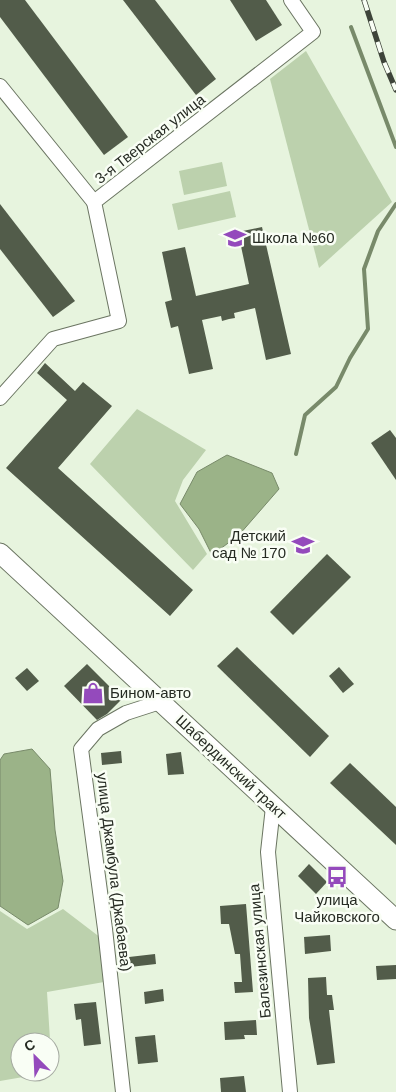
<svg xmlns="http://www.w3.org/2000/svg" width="396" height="1092" font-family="Arial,sans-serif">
<rect width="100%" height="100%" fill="#e7f4de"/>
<g fill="#bcd1ad" fill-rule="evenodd">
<polygon points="306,51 392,202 319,268 270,79"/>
<polygon points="222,162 227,186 184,195 179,171"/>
<polygon points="230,191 236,217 178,230 172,204"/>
<polygon points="137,409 206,450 183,480 175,501 207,554 193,570 90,464"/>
<path d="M63,909L101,938L104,982L47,992L52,1072L0,1081V911L27,929ZM20,1042H50V1072H20Z"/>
</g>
<g fill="#9bb388" stroke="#788a6a">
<polygon points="227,455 272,473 279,489 239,535 212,555 199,529 180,504 197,472"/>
<polygon points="32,749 50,769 55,830 63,881 58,908 28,925 0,906 0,760 4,754"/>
</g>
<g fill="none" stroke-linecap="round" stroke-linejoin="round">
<g stroke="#788a6a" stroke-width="4">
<polyline points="351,27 396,147"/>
<polyline points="296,454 305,415 336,387 350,358 368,329 364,269 378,231 396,204"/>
</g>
</g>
<g fill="#525c4a">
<polygon points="0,0 25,0 128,137 104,155 0,17"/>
<polygon points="123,0 155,0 216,79 196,95"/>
<polygon points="230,0 266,0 282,25 256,41"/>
<polygon points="0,204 75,301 53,317 0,249"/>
<polygon points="262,227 291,354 266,360 255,308 234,313 235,318 229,319 222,321 221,316 202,320 213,369 189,374 178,326 171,328 165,302 172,300 162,252 185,247 196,296 249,284 238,232"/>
<polygon points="45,363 75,391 83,382 112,406 58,468 193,590 170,616 6,468 67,400 37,373"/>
<polygon points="390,430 396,438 396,480 371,443"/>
<polygon points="327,554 351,577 293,635 270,612"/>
<polygon points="237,647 329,736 310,757 217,666"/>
<polygon points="87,664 122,699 107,714 97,720 64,686"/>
<polygon points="339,667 354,684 343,693 329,676"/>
<polygon points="27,668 39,681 27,691 15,678"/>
<polygon points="121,751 122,763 102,765 101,753"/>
<polygon points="181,752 184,774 168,775 166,754"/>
<polygon points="350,763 396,807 396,845 330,783"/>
<polygon points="309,864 327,882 316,894 298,876"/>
<polygon points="246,904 253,992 235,993 234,982 242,982 240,954 235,954 229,924 221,924 220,906"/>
<polygon points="330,935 331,951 305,954 304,937"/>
<polygon points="155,954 156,964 130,967 129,957"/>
<polygon points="396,965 396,979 377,980 376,966"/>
<polygon points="326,977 327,995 332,995 334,1010 329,1010 335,1063 317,1065 309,1018 308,978"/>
<polygon points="163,989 164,1001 145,1004 144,992"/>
<polygon points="96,1002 101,1044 84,1046 81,1019 76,1020 74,1004"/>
<polygon points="256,1020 257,1035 244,1035 245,1039 225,1040 224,1022"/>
<polygon points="155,1035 158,1062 138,1064 135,1037"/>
<polygon points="244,1076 246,1092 221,1092 220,1078"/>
</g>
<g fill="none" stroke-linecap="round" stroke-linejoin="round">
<g stroke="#6b7562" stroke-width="16">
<g id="minor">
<polyline points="0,86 94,202"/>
<polyline points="0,398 53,339 119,321 94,202 313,32 291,0"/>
<polyline points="273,807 268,852 290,1092"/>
<polyline points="123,1092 105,929 81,749 98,729 126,713 160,702"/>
</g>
</g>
<g stroke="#6b7562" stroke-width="21">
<polyline id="secondary" points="0,553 396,920"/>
</g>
<use href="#minor" stroke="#fff" stroke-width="14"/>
<use href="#secondary" stroke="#fff" stroke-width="19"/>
<g stroke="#3e443a" stroke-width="5.5">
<polyline id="rail" points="364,0 384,62 396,90"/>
</g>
<use href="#rail" stroke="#f9fef5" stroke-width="4" stroke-dasharray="11" stroke-linecap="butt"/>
</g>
<defs>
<g id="school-bare" transform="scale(1.725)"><path d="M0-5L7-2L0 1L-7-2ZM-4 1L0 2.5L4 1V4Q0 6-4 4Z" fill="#944abc" stroke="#f9fef5" stroke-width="2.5" paint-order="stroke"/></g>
<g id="shop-bare" transform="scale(1.725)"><path d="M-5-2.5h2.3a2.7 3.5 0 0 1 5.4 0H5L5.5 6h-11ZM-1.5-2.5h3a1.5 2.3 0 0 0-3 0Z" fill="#944abc" stroke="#f9fef5" stroke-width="2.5" paint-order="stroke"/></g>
<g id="bus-bare" transform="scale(1.725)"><path d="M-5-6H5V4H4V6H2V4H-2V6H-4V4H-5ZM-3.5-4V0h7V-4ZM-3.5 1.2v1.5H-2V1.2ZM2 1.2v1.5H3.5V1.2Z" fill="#944abc" stroke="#f9fef5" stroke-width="2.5" paint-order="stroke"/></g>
</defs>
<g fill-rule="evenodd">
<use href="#school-bare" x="235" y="238"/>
<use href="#school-bare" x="303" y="545"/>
<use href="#shop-bare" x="93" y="693"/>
<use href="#bus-bare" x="337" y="877"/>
</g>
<g text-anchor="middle" stroke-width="5" stroke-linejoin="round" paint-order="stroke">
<g font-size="15" fill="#262b23" stroke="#f9fef5">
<text transform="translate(150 139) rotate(-38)" y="5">3-я Тверская улица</text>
<text transform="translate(231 767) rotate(43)" y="5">Шабердинский тракт</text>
<text transform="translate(114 872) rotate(83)" y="5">улица Джамбула (Джабаева)</text>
<text transform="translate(260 951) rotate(-95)" y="5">Балезинская улица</text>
</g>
<g font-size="15" fill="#262b23" stroke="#f9fef5" text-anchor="start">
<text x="252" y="243">Школа №60</text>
<text x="286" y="541" text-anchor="end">Детский<tspan x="286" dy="17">сад № 170</tspan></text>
<text x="110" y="698">Бином-авто</text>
<text x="337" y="905" text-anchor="middle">улица<tspan x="337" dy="17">Чайковского</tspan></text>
</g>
</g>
<g transform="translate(35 1057) rotate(336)"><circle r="24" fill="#f9fef5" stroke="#a5aaa1"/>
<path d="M0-4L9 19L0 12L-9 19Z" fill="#944abc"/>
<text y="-8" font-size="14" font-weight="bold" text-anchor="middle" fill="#262b23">С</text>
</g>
</svg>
